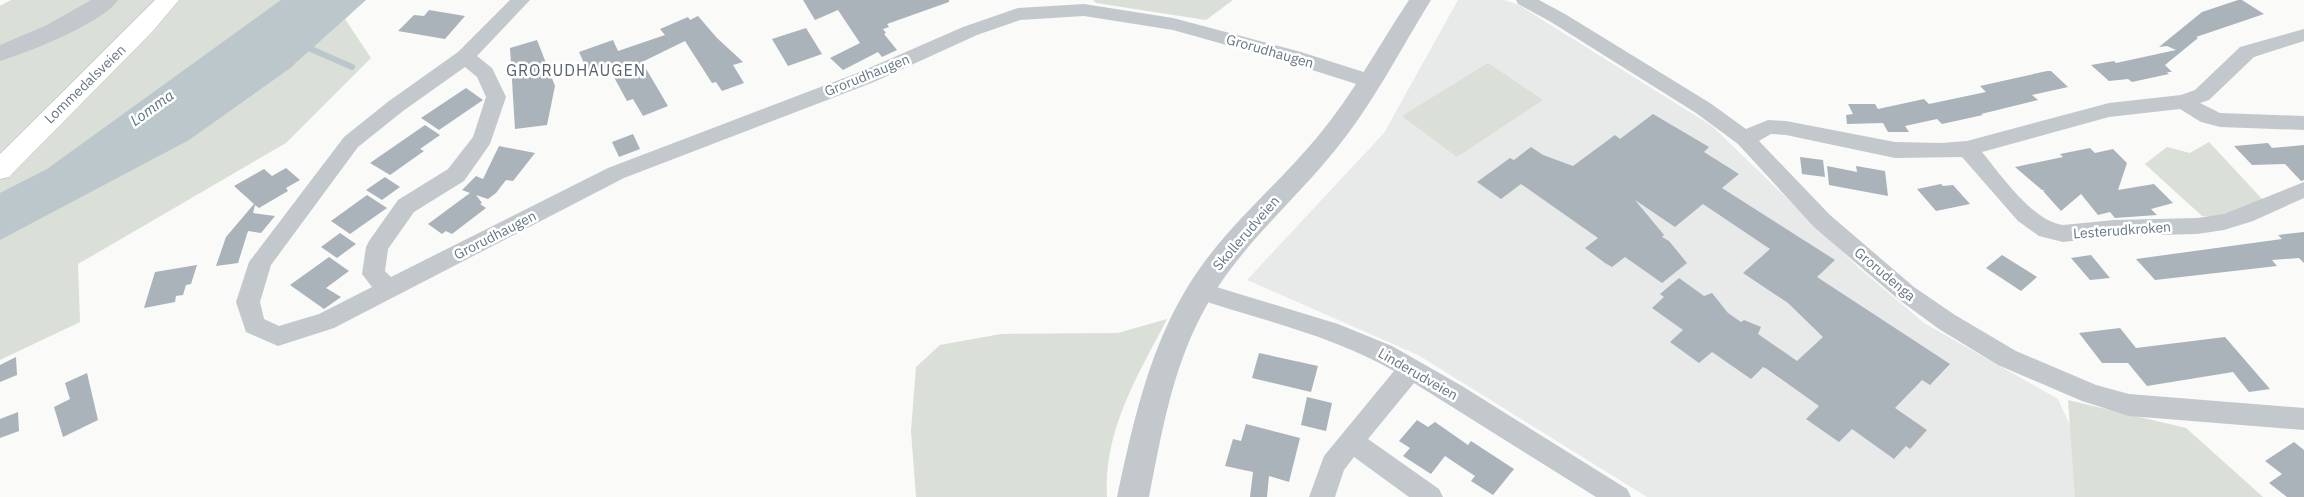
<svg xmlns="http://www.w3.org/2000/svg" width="2304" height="497" font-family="'IBM Plex Sans',sans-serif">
<rect width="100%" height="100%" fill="#fafaf8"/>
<polygon fill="#e8e9e9" points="1458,0 1504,0 1519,5 1712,126 1858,267 1924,323 2058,399 2101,494 2100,497 1647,497 1418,355 1247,280 1384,133"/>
<g fill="#dadfd7">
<polygon points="11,0 365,0 345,19 371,58 286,143 78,264 80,322 0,360 0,6"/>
<polygon points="1093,0 1233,0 1206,20 1096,3"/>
<polygon points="1488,63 1543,100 1457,157 1402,116"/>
<path d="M2209,142L2263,200C2243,210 2225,218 2202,216L2145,164L2167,147L2190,153Z"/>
<path d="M1167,319C1138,375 1103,431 1107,497H916L911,431L916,367L940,345L1001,334L1118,333Z"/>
<polygon points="2068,400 2186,428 2263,497 2075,497"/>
</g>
<polygon fill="#bbc7cb" points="281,0 366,0 289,69 189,140 0,240 0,193 47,169"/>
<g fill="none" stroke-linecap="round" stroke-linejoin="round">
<polyline stroke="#bbc7cb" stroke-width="6" points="311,49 352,67"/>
</g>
<g fill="#aab3b9">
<polygon points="803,0 949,0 949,2 887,24 889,27 883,29 886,33 884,34 897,50 882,57 878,52 843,70 830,58 860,43 838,10 815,20"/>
<polygon points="2238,0 2242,0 2264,14 2196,37 2198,38 2165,65 2172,72 2167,72 2169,74 2132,82 2128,79 2109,81 2091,65 2114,61 2116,63 2176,50 2167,46 2159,47 2202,12"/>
<polygon points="429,10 465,16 445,39 398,31 414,15 424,16"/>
<polygon points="698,16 717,38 743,62 733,65 744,83 722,91 716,82 712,83 685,41 642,62 668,106 643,116 633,99 627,101 610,70 606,71 604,69 589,74 579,52 613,40 618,51 665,35 660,29 688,17 690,20"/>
<polygon points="806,28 822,54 788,66 772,39"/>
<polygon points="537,40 555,86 547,125 515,129 510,48"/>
<polygon points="2047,71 2051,71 2068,87 2032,95 2038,100 1981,114 1983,115 1942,124 1937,119 1905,126 1909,132 1888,132 1883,123 1847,124 1846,115 1853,114 1848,104 1875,104 1878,109 1924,99 1929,104 1986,92 1980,86"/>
<polygon points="466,88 483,100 439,130 421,118"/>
<polygon points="1653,114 1709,147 1704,152 1739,174 1722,188 1835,260 1817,277 1950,364 1930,385 1922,380 1895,408 1927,430 1910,449 1906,446 1894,459 1852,429 1839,442 1806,419 1819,406 1767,369 1763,367 1751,379 1712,352 1699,363 1670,342 1683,330 1652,308 1664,297 1660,294 1679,278 1704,296 1712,293 1728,313 1741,322 1744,320 1761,327 1758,334 1797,361 1823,337 1788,303 1743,273 1770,249 1703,204 1675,227 1635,200 1664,235 1662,237 1669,241 1687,263 1662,283 1625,257 1612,267 1605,263 1585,248 1598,238 1521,184 1501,199 1477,182 1510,158 1514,160 1531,147 1543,155 1573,166 1615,135 1620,139"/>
<polygon points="425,125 440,135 420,149 424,151 390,175 370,163"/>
<polygon points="633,134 640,149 619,157 612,142"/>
<polygon points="2268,143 2272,148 2304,145 2304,180 2301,181 2285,164 2252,165 2234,146"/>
<polygon points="499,146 535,153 513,181 506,180 496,193 488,199 476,195 482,203 480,204 486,208 452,234 446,231 442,234 428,224 470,193 462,190 476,176 483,179"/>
<polygon points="2090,148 2095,153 2113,149 2127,163 2118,190 2154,184 2173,203 2151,209 2157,215 2115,218 2110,212 2098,215 2081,194 2061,211 2043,191 2045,190 2042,190 2015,167 2063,157 2060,154"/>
<polygon points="1800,157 1823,160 1825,177 1802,174"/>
<polygon points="1827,166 1857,172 1856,166 1885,171 1888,196 1829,185"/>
<polygon points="286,168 300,180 286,188 288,191 259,208 255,205 253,213 275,216 261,233 248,231 238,263 216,266 226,237 254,204 234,186 264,169 272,176"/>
<polygon points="385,177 400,187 382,200 366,190"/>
<polygon points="1941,184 1943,186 1953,185 1970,204 1936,211 1917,189"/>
<polygon points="367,195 387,208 350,234 331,221"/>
<polygon points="2304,232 2304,263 2299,258 2272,260 2277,266 2155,280 2136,259 2282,239 2278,235"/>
<polygon points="340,233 356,244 337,258 321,247"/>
<polygon points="2002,255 2037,277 2021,291 1986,268"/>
<polygon points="2091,255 2110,278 2090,280 2071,258"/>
<polygon points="329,257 349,271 326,288 341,297 324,309 290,285"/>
<polygon points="197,265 191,284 186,285 183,295 176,296 175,302 144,308 155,272"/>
<polygon points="2120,328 2136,348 2225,337 2270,389 2249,392 2233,372 2147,386 2128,363 2102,363 2079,333"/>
<polygon points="1259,353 1318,366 1311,392 1252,378"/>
<polygon points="16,357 17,375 0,382 0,365"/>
<polygon points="87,373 98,420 63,437 54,407 70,399 65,383"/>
<polygon points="1307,397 1332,403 1326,431 1301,425"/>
<polygon points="18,412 19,431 0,438 0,419"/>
<polygon points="1417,420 1428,427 1435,422 1468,445 1471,441 1514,469 1493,495 1471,481 1475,476 1445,456 1431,474 1403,456 1410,448 1399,441"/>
<polygon points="1246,424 1300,438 1289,482 1269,476 1267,497 1250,497 1253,472 1225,466 1233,439 1241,441"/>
<polygon points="2294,442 2304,450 2304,497 2287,497 2269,483 2282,474 2265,461"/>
</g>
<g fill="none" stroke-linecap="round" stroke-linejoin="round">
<g stroke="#b3babf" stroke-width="1">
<polygon id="secondary" points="155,0 179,0 153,31 9,177 0,179 0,154"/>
</g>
<g fill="#c3c8cc" fill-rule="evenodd">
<path d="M510,0H530L477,56L492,68L506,97L490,144L464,181L414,212L388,249L385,271L391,277L608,168L860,72L963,27L1018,8L1084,4L1173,18L1301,52L1376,76L1379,81L1376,86L1369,88L1287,62L1173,30L1084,16L1020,20L977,35L874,82L624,178L334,328L278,346L246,332L236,302L249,262L344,137L389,101L458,52ZM465,67L477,77L486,97L473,137L448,169L398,200L369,241L366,247L362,274L372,287L319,314L279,326L264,319L260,302L271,265L358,147L403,111Z"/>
<path d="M1516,0H1539L1565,14L1710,103L1746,129L1768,120L1786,121L1895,142L1941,143L1967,141L2109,103L2181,95L2195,90L2240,47L2304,29V41L2254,57L2209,100L2200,103L2220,113L2304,116V130L2220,127L2201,122L2180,109L2109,117L1982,152C2001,175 2032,221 2063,225L2114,220L2197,218L2224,214L2304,182V198L2253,221L2224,230L2197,234L2114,236L2063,242L2039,236L2018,221L1962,157L1895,158L1786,135L1771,134L1759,141L1830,215L1914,287L1955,315L2016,351L2096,385L2129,394L2304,408V430L2129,416L2082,401L1998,365L1939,329L1898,299L1814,227L1738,144L1696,113L1551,22L1518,4Z"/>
<path d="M1200,282L1338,324L1392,346L1462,386L1627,489L1631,497H1596L1414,383L1368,439L1439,489L1443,497H1409L1354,457L1344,470L1335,497H1309L1324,456L1394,371C1332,335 1260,320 1192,297L1188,291L1192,285Z"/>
</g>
<g fill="#c3c8cc" fill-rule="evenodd">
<path d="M91,0H118C103,23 27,53 0,61V45L47,25Z"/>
<path d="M1409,0H1431C1400,50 1373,104 1336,149C1291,205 1234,251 1201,316C1172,371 1161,436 1149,497H1117C1133,423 1149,348 1190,283C1225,227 1277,186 1319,135C1353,94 1379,45 1409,0Z"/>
</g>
<use href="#secondary" fill="#fff" fill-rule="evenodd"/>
</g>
<g text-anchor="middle" stroke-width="5" stroke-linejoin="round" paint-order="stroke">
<g font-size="14" fill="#657683" stroke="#fff">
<text transform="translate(1270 51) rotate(16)" y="5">Grorudhaugen</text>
<text transform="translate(867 75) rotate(-22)" y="5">Grorudhaugen</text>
<text transform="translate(85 84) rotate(-44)" y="5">Lommedalsveien</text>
<text transform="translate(2122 230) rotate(-4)" y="5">Lesterudkroken</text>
<text transform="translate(1246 233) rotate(-49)" y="5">Skollerudveien</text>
<text transform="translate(495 235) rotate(-27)" y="5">Grorudhaugen</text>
<text transform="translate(1885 274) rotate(40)" y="5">Grorudenga</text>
<text transform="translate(1418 374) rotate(30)" y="5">Linderudveien</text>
</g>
<g font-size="15" font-style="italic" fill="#60757c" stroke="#fff">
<text transform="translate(152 108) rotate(-36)" y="5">Lomma</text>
</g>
<g font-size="16" letter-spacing="1" fill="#57646e" stroke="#fff">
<text x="576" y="76">GRORUDHAUGEN</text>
</g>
</g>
</svg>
